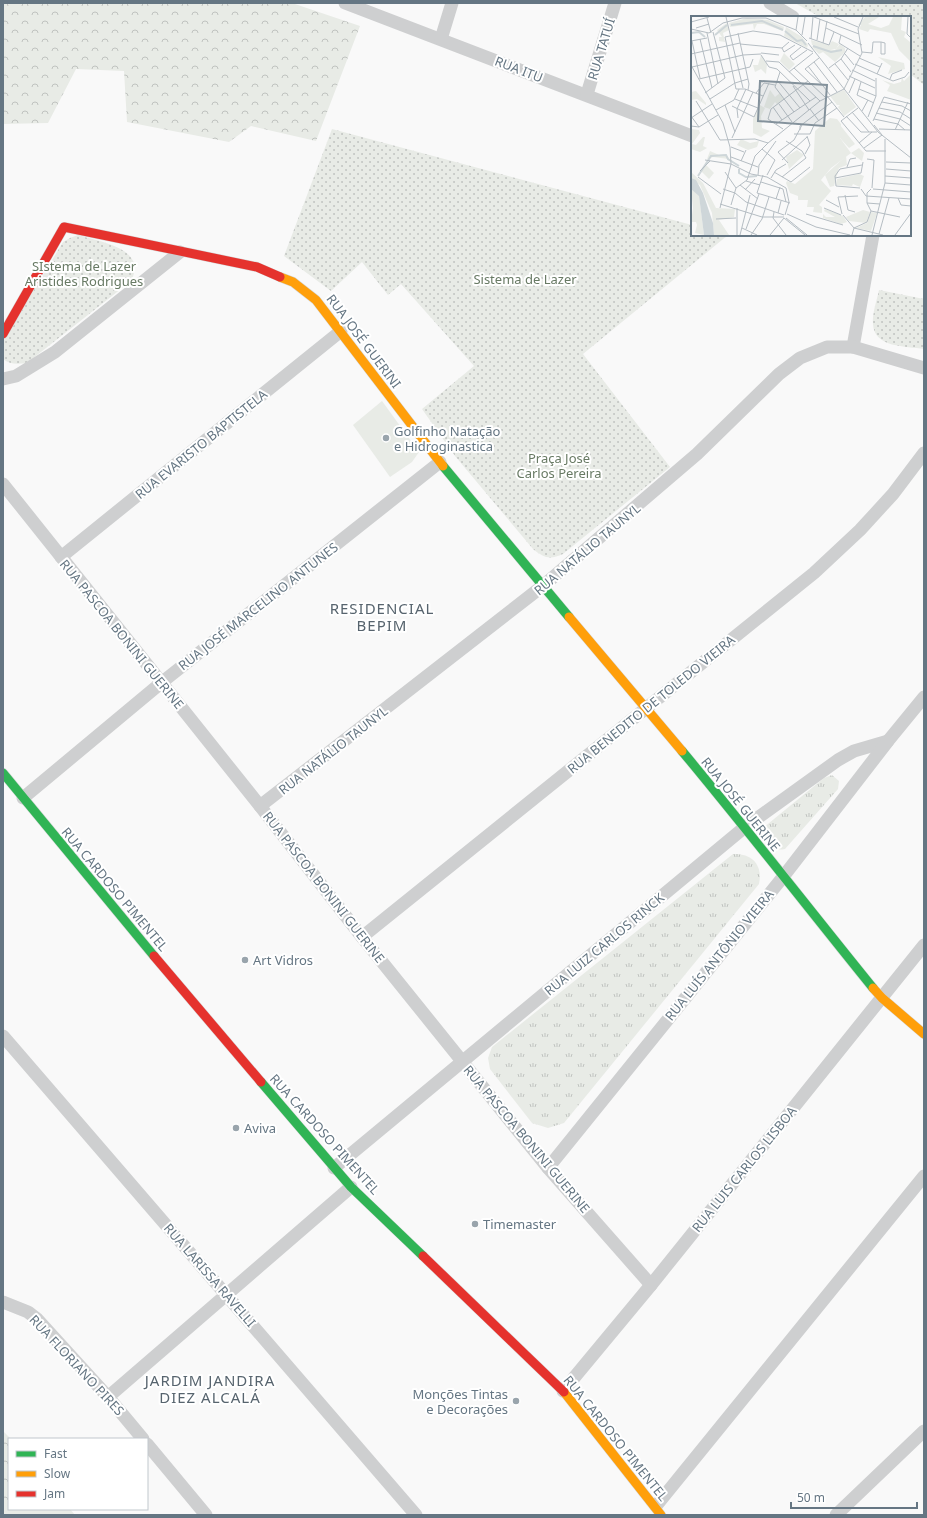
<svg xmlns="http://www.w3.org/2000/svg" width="927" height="1518" font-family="'Noto Sans',sans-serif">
<defs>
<pattern id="grass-tufts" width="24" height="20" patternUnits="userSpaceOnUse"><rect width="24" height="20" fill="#e8ebe6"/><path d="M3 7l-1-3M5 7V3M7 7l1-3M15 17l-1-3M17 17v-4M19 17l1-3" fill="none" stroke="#c0c3c0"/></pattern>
<pattern id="forest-crowns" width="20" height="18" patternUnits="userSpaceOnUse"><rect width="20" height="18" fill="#e8ebe6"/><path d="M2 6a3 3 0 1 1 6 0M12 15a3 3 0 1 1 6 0" fill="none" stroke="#c0c3c0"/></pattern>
<pattern id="park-dots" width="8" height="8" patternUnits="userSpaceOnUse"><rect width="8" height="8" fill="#e8ebe6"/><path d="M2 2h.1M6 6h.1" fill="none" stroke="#c0c3c0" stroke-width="1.8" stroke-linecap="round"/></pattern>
</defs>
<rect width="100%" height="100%" fill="#f9f9f9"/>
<g fill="url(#grass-tufts)">
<path d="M832,775L839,781L838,789L785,849C771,852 761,842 763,828L824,778Z"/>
<path d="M733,854C752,853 763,865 759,884L564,1123L548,1128L532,1123L490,1069L488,1058L492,1047Z"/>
</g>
<g fill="url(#forest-crowns)">
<polygon points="3,3 292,3 360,26 316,141 251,126 229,142 127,122 124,71 76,69 48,123 3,124"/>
<polygon points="3,1431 11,1439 9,1439 9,1509 70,1509 75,1515 3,1515"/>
</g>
<g fill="url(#park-dots)">
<polygon points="795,3 924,3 924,85 910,74 910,17 820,17"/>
<path d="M332,129L692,225V235H728L583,354L670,467L563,554C550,560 544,558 533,549L455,456L422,409L474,366L401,284L388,295L362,262L331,291L284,256Z"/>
<path d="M78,235C100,242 148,248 131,281L27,363C18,364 10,365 3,359V341L63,242L70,238Z"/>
<path d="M879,290L924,299V349C906,346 874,348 873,324C872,313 877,300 879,290Z"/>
</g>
<polygon fill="#e8ebe6" points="382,401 419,452 412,462 390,477 353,425"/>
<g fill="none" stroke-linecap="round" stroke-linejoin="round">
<g stroke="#d5d6d7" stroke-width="10">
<g id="fast">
<polyline points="443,466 569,617"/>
<path d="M682,751C747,829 809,909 873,988"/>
<polyline points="3,773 154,956"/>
<polyline points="261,1082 351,1187 423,1256"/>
</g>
</g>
<g stroke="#d5d6d7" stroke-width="10">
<g id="slow">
<polyline points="280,277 293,282 316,300 443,466"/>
<polyline points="569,617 682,751"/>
<polyline points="873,988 882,998 924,1034"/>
<polyline points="564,1392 661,1515"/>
</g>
</g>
<g stroke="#d5d6d7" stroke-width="10">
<g id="jam">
<polyline points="3,334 64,227 257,267 280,277"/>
<polyline points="154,956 261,1082"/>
<polyline points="423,1256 564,1392"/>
</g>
</g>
<g stroke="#cecfd0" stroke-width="13">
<polyline points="345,3 692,136"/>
<polyline points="770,3 793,17"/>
<polyline points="441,39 452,3"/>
<polyline points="587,94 615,3"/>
<polyline points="853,347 873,235"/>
<polyline points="3,379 16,376 55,352 180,252"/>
<polyline points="3,484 260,806 362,937 548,1168 651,1285"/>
<polyline points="61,557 341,331"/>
<polyline points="23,798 161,683 440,462"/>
<polyline points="260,806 544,585 697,454 779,374 800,358 827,347 853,347 924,368"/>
<polyline points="362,937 814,573 860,530 893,494 924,453"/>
<polyline points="3,1036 416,1515"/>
<polyline points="334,1168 745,827 838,760 854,751 888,741"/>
<polyline points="548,1168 783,877 888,741 924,697"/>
<polyline points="3,1302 28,1312 37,1319 108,1397 143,1439"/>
<polyline points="563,1391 651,1285 924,945"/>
<polyline points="108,1397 351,1187"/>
<polyline points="147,1444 206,1515"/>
<polyline points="656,1506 924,1176"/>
<polyline points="836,1515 924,1431"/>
</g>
<use href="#fast" stroke="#30b455" stroke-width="9"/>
<use href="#slow" stroke="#ff9f0a" stroke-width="9"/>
<use href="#jam" stroke="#e5322d" stroke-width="9"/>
</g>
<g fill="#99a4ac" stroke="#fff" stroke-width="1.5">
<circle cx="386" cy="438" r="4"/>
<circle cx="245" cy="960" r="4"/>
<circle cx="236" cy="1128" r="4"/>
<circle cx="475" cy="1224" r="4"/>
<circle cx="516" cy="1401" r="4"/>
</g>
<g text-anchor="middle" stroke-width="4" stroke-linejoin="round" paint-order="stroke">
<g font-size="13" fill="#657683" stroke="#fff">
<text transform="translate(601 49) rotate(-73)" y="5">RUA TATUÍ</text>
<text transform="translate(519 69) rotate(21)" y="5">RUA ITU</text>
<text transform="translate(364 341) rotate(53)" y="5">RUA JOSÉ GUERINI</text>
<text transform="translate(201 444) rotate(-39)" y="5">RUA EVARISTO BAPTISTELA</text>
<text transform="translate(587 549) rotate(-40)" y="5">RUA NATÁLIO TAUNYL</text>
<text transform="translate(258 606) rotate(-38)" y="5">RUA JOSÉ MARCELINO ANTUNES</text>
<text transform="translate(122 634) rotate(51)" y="5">RUA PASCOA BONINI GUERINE</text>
<text transform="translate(651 704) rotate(-39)" y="5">RUA BENEDITO DE TOLEDO VIEIRA</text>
<text transform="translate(333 750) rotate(-38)" y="5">RUA NATÁLIO TAUNYL</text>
<text transform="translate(741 804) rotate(51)" y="5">RUA JOSÉ GUERINE</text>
<text transform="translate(324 887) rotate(52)" y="5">RUA PASCOA BONINI GUERINE</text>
<text transform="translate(115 889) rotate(50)" y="5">RUA CARDOSO PIMENTEL</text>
<text transform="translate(604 944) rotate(-40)" y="5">RUA LUIZ CARLOS RINCK</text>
<text transform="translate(719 955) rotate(-51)" y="5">RUA LUÍS ANTÔNIO VIEIRA</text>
<text transform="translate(325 1134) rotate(48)" y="5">RUA CARDOSO PIMENTEL</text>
<text transform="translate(527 1139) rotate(50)" y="5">RUA PASCOA BONINI GUERINE</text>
<text transform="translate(744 1169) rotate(-51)" y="5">RUA LUIS CARLOS LISBOA</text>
<text transform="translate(210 1275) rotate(49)" y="5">RUA LARISSA RAVELLI</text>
<text transform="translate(77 1365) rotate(47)" y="5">RUA FLORIANO PIRES</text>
<text transform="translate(616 1438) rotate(51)" y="5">RUA CARDOSO PIMENTEL</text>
</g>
<g font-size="13" fill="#687a64" stroke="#fff">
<text x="84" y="271">SIstema de Lazer<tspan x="84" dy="15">Aristides Rodrigues</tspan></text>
<text x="525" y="284">Sistema de Lazer</text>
<text x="559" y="463">Praça José<tspan x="559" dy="15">Carlos Pereira</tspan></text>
</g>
<g font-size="13" fill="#657683" stroke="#fff" text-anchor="start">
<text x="394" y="436">Golfinho Natação<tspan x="394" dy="15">e Hidroginastica</tspan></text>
<text x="253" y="965">Art Vidros</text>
<text x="244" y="1133">Aviva</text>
<text x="483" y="1229">Timemaster</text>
<text x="508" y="1399" text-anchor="end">Monções Tintas<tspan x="508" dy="15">e Decorações</tspan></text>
</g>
<g font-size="15" letter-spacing="1" fill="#57646e" stroke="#fff">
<text x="382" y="614">RESIDENCIAL<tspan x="382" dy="17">BEPIM</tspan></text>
<text x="210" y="1386">JARDIM JANDIRA<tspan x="210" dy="17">DIEZ ALCALÁ</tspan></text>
</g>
</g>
<g transform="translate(691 16)">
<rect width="220" height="220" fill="#f9f9f9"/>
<path d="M174,1H188L177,8L190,12L198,9L202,1H211L210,14L215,16L213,21L219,26L220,46L208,34L200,17L179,13L177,16L168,13L170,9H167ZM56,2L77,4L93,11L92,15L73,8H66L63,14L62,8L39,11L38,7ZM36,7L38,14L32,17L34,26L28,25V21H31L26,14ZM95,11L111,21L117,29L116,32L93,20ZM149,28L154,32V36L144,46L132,36L128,38L121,31L124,29L144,34ZM93,37L104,48L98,54L89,45ZM70,39L76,48L75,58L70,53L64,56L62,49H67ZM187,41L213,47L214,53L197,58L200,50ZM220,58V84L196,75L199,69L191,64L203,68L210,66L211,62L213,65ZM5,75L15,87V89L6,83L0,84V76ZM69,89L74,92L70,100L71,112L79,115L70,121L62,117V103ZM139,102L146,103L150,108L149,122L160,137L140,152L130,164L140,175L128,189L131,191V197L122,196L123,191H116L117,184H107V180L99,177L95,167L96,165L104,168L122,153L124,115ZM0,113L8,114L9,117L1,128L5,129L12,121H14L12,130L16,132L9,136L0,133ZM50,123L59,127L68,125L66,131L57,134L46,129ZM19,135L28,139L35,138L38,143L22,141L16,143ZM0,156L12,167L25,192L44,193L43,201L28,204L38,219H23L21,197L9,169L0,163ZM168,158L173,160L169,171L162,168L161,170L145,169L146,163ZM0,173L8,179L13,219L4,217L6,209L5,206H0L2,192ZM134,193L152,200L156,206L150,208L132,202V198L135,201H144L133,195ZM172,194L179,196L175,207L158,205L155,201Z" fill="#e8ebe6"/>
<path d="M153,74L165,91L153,100L147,91L149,89H146L139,80Z" fill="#e8ebe6"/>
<path d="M120,24L138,29L141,25L148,28L145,33H135L121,29ZM79,74L84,81L89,77L93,83L86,88L84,86L79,93L73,91ZM149,109L164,128L158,132L149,122ZM168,132L173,137L171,145L160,137ZM106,134L113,139L98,153L95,141ZM155,140L156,149L148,152L143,170L139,171L134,159ZM180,196L186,197L180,215L165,212L176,207Z" fill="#e8ebe6"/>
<path d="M15,149L23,157L18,163L10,155Z" fill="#e8ebe6"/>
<path d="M0,162L5,164L12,177L22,207L23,219H13L8,180L0,173Z" fill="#ced6d9"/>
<path fill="none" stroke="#ced6d9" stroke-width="2" d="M40,9L71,5L92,14M94,15L106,25L111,24L115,29M0,17L8,16L14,21M24,19L36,9M122,30L140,36L151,34M48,153V157L55,161L66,160M7,160L20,140L35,139L37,143L48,150"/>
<path fill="none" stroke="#b5bdc3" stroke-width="1" d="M35,1L52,72M123,1L168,18M143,1L167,11M217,1L216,18L220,22M16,2L20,17M0,6L18,1M5,12L18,8M135,12L171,29M0,13L18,17L32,7L51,2H75L105,14L116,25M105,14L107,1M16,17L27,68M47,17L58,68L57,74M111,19L114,1M150,19L148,27L169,40M118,22L138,29L143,16M9,23L21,72M120,23L122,1M126,24L129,3M0,25L16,22M1,25L9,62M98,26L91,32L93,36L104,29M117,27L187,116L220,142M132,27L136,5M49,28L91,32M110,31L99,40L102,44L116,34M171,36L181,37L182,26H190L194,27V38H190V26M70,37L88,39M0,38L49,27M154,38L163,49M70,39L78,51L86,53L119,85M128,42L114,53L131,69M168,42L189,51M150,43L160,56M75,45L88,46L129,85M123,46L146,76M144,48L157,64M164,48L202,65L214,61L218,56M0,49L32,107L39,131L40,148L60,158L76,161L95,172L98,186L94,199M117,50L139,79M1,51L52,39L70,38M103,52L134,81M138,52L150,43L157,32M161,54L184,65M89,56L84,71L103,96M98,56L122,37M186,58L191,47M158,60L184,72M8,63L59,51L62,43M199,63L201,58L211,54M86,64L109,92M170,66L166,79L183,87M102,70L118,94M168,73L185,80M14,77L34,62L22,16M65,77L73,67L84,69M158,77L164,63M72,80L54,73H45L34,21L62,15L89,19L122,36M136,80L153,101M19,83L44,67L57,63M44,83L67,92M5,85L29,124L64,123L77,127M191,86L211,90L220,95M88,88L101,106M34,89L44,116M41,90L63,101L78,67M82,91L91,104M167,92L150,105L175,135M188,92L209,96L220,103M119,93L128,105M25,94L43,84L48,73M171,95L177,84M161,96L178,116M185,97L209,103L220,110M0,100L8,111M155,100L170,116M177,101L185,80V62M0,102L21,88M47,102L46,93L55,73M183,103L207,108L214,114M182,105L193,81L220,88M85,108L125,81M183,109L191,119M0,110L8,111L27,99M92,113L77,103L80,93L117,65M188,113L220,114M109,114V110L141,86M204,114L217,86M170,116H186M103,118H119L124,107L146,92M41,122L62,76M168,127L181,116M40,131L53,136M173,132L191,119M71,133L84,144L76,159M175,135H195M114,138L119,129L116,120M40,141L67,151M176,143L183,144L181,172M14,144L40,148L29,192M91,144L116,121M50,145L55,134M195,146L220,147M97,147L87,136L103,124L111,109M156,151L159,143L165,142M195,153L220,155M9,155L19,145M34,156L45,172M83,156L100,166L119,151M67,159L68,149L85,125M72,159L66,177L99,187M194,160L220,162M7,161L30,178M91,161L115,142L111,135L95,125M80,162L85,154L95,148M144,162L170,157L172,146M55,165L69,169M70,166L92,173L95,186M194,167L220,169M49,169L67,183M169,172L145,170L144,160L149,153L171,149M32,173L44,177L55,186L93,199M170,173L175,180L220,183M182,173L220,176M54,174L64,163M154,179L157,194L164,196M207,182L210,189L220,190M85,183L89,171M135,184L148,191M176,187L189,188M29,188L71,201H93M40,189L45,172L56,164L64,140L77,127L129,85L153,73L171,37L167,13L172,1M46,192V219M133,192L150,199M180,195L209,201M83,196L82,202L95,219M87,197L90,185M96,198L125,211L159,219M115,198L152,209M151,198L147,181L167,180M152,199L163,212M93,202L114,219M95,202L116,219M25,203L45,202M51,212L66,219M163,212L192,219M55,213L68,178M188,218L198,182M49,219L59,179M60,219L71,203L78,181M79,219L93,202M161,219L163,212L176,206L180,195L176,187V177L180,173M181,219L194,167V123M204,219L220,197"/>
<path fill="#84929c" fill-opacity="0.15" stroke="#84929c" stroke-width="2" d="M69,65L136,69L133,110L67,105Z"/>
<rect width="220" height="220" fill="none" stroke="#657683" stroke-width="2"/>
</g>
<rect width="927" height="1518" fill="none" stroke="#657683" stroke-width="8"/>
<rect x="8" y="1438" width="140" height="72" fill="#ffffff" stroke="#c1c8cd"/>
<rect x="16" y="1451" width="20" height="6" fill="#30b455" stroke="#c1c8cd"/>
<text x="44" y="1458" font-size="12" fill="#657683">Fast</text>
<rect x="16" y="1471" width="20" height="6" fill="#ff9f0a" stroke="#c1c8cd"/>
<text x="44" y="1478" font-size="12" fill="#657683">Slow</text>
<rect x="16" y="1491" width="20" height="6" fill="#e5322d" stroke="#c1c8cd"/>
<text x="44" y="1498" font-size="12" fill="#657683">Jam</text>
<path d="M791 1502v6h126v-6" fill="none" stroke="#657683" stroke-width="2"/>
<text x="797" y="1502" font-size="12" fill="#657683" stroke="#ffffff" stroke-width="3" paint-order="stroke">50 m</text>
</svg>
